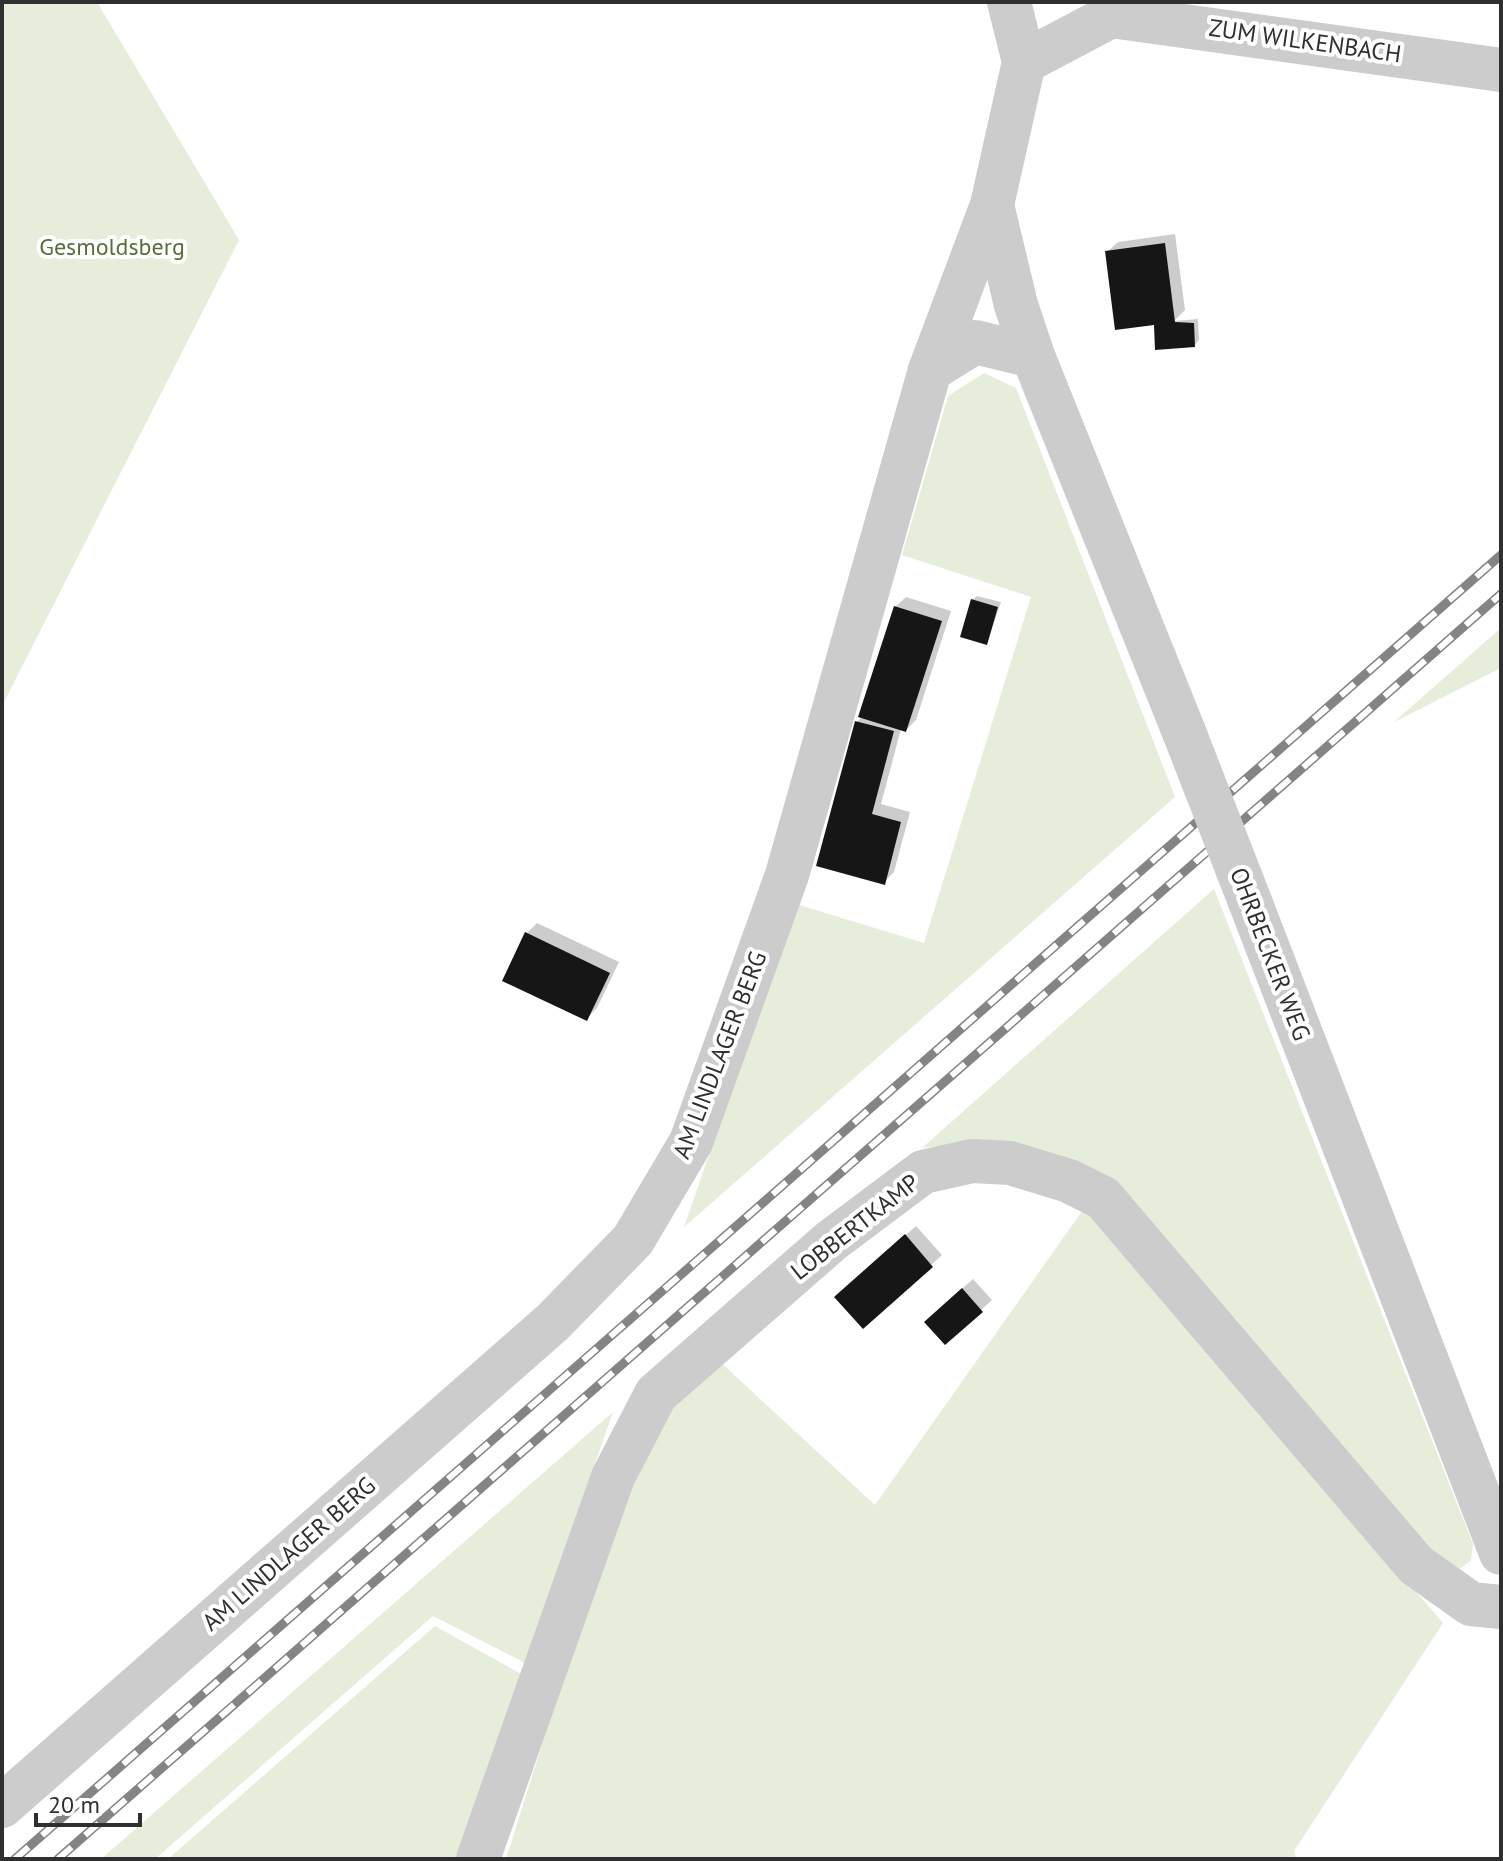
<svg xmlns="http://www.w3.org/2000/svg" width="1503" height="1861" font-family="'PT Sans',sans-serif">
<rect width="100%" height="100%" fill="#fff"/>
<g fill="#e6eddb">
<polygon points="2,2 97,2 239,240 2,706"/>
<polygon points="984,373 1016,388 1175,797 684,1227 796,904 924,943 1031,597 902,555 948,396"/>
<polygon points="1501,628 1501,668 1394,722"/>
<polygon points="1214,889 1473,1544 1471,1561 1457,1570 1440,1568 1113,1188 1012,1141 922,1148"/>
<polygon points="1085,1207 1443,1623 1294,1851 1296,1859 506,1859 617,1506 670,1404 718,1360 875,1505"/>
<polygon points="613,1412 525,1663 433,1616 155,1859 101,1859"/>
<polygon points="435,1626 523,1675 455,1859 168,1859"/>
</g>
<g fill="#0003">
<polygon points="1175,234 1185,310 1174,321 1198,319 1199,340 1195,345 1156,326 1107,252 1118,242"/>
<polygon points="977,596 1001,602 987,643 972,600"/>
<polygon points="906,597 951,611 916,720 906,730 901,729 881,804 910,812 894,872 884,882 818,865 857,722 863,715 895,607"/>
<polygon points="537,923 619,962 597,1008 587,1018 527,933"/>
<polygon points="916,1226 942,1255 863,1327 847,1287"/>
<polygon points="973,1279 992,1300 981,1310 937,1311"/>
</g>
<g fill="#161616">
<polygon points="1165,243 1175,322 1194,323 1195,347 1155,350 1154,325 1115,330 1105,251"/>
<polygon points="971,599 998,607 987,645 960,637"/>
<polygon points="894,606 942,621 906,732 858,717"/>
<polygon points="855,721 894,731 872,814 901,822 885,885 816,866"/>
<polygon points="525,932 610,973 587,1021 502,981"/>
<polygon points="905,1234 933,1267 863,1329 834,1297"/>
<polygon points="962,1288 983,1312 945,1345 924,1322"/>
</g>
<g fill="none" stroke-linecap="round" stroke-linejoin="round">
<g stroke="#ccc" stroke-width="44">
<polyline points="1024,62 1111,16 1501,70"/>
<polyline points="992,205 1016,305 1033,356"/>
<polyline points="930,370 975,342 1033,356 1184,732"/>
<polyline points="1249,899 1501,1553"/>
<polyline points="2,1806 553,1322 633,1240 691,1142 787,875 930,370 992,205 1024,62 1009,2"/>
<polyline points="478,1859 613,1477 656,1394 831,1241 923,1172 972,1161 1010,1163 1069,1181 1103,1198 1416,1565 1471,1604 1501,1607"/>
</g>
<g stroke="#848484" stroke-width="9">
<g id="rail">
<polyline points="15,1859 1501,555"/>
<polyline points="58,1859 1501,594"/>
</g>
</g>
<use href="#rail" stroke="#fff" stroke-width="6" stroke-dasharray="18" stroke-linecap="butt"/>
<polyline stroke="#ccc" stroke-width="44" points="1184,732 1249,899"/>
</g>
<g text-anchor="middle" stroke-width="8" stroke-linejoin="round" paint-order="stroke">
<g font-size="24" fill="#2f2f2f" stroke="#fff">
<text transform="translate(1305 41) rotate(8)" y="8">ZUM WILKENBACH</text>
<text transform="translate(1270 954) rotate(69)" y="8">OHRBECKER WEG</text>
<text transform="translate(720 1055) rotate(-69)" y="8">AM LINDLAGER BERG</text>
<text transform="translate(855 1227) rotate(-38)" y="8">LOBBERTKAMP</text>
<text transform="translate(289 1554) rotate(-41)" y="8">AM LINDLAGER BERG</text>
</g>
<g font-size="24" fill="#546f37" stroke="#fff">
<text x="112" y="255">Gesmoldsberg</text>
</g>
</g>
<rect width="1503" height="1861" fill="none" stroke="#2f2f2f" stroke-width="8"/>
<path d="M36 1813v12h104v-12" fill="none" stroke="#2f2f2f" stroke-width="4"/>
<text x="48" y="1813" font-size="24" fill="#2f2f2f" stroke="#ffffff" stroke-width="6" paint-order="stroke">20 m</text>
</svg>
